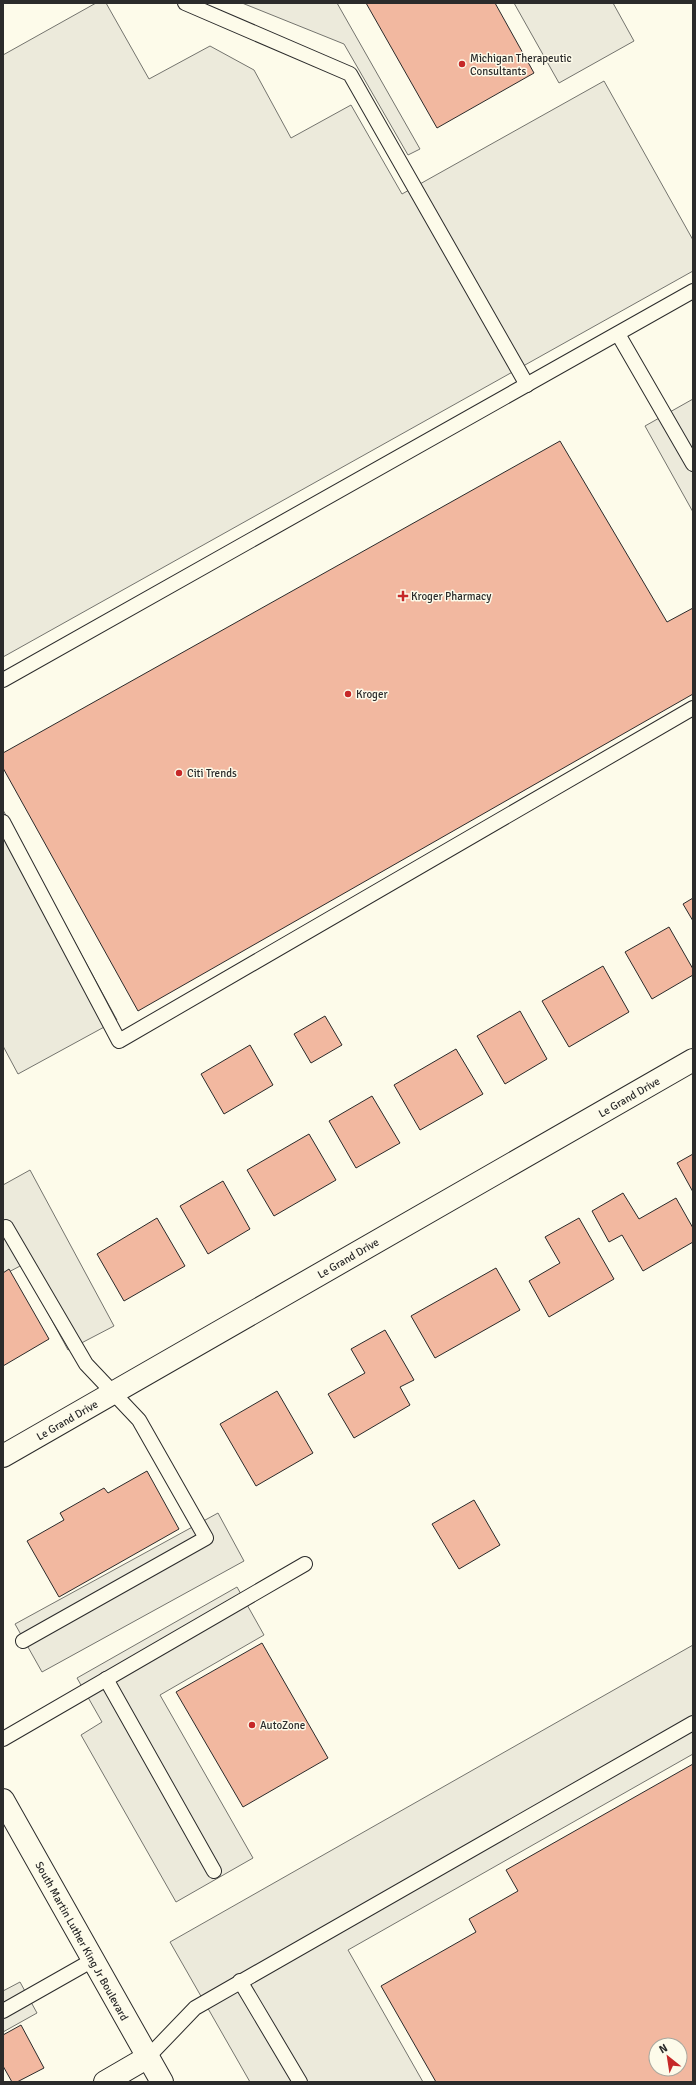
<svg xmlns="http://www.w3.org/2000/svg" width="696" height="2085" font-family="Signika,sans-serif">
<rect width="100%" height="100%" fill="#fdfbea"/>
<g fill="#eceadb" stroke="#74746e">
<polygon points="96,3 106,3 149,79 210,46 254,70 291,138 351,105 402,194 604,81 693,240 693,271 3,657 3,55"/>
<polygon points="242,3 337,3 420,149 408,155 344,44"/>
<polygon points="514,3 613,3 634,41 559,83"/>
<polygon points="693,399 693,512 645,426"/>
<polygon points="3,810 117,1020 18,1074 3,1046"/>
<polygon points="30,1170 114,1326 68,1350 22,1265 3,1275 3,1185"/>
<polygon points="218,1513 244,1561 42,1672 15,1624"/>
<polygon points="237,1587 264,1635 160,1695 253,1858 176,1902 81,1735 102,1722 77,1678"/>
<polygon points="693,1645 693,1754 348,1950 423,2082 250,2082 170,1942"/>
<polygon points="20,1982 37,2013 3,2032 3,1991"/>
</g>
<g fill="#f2b8a0" stroke="#2b2b2b" fill-rule="evenodd">
<polygon points="366,3 495,3 534,73 437,128"/>
<polygon points="560,441 667,622 693,608 693,694 138,1011 3,768 3,753"/>
<polygon points="693,898 693,921 683,904"/>
<polygon points="669,927 693,969 693,975 652,999 625,952"/>
<polygon points="603,966 629,1012 569,1047 542,1001"/>
<polygon points="520,1011 547,1059 505,1084 477,1036"/>
<polygon points="325,1016 342,1045 311,1063 294,1034"/>
<polygon points="250,1045 273,1085 224,1114 201,1074"/>
<polygon points="456,1049 483,1094 420,1130 394,1085"/>
<polygon points="372,1096 400,1143 356,1168 329,1121"/>
<polygon points="309,1134 336,1180 274,1216 247,1170"/>
<polygon points="693,1154 693,1192 677,1163"/>
<polygon points="223,1181 250,1229 208,1254 180,1206"/>
<polygon points="623,1193 639,1219 676,1198 693,1228 693,1242 643,1271 622,1235 609,1242 592,1211"/>
<polygon points="157,1218 185,1266 124,1301 97,1254"/>
<polygon points="579,1218 614,1279 549,1317 529,1281 560,1263 545,1237"/>
<polygon points="496,1268 520,1310 435,1358 411,1316"/>
<polygon points="9,1269 49,1339 3,1366 3,1273"/>
<polygon points="385,1330 414,1380 400,1387 410,1405 354,1438 328,1394 365,1373 351,1349"/>
<polygon points="277,1391 313,1453 256,1486 220,1424"/>
<polygon points="147,1471 179,1529 59,1597 27,1541 64,1520 60,1513 104,1488 108,1493"/>
<polygon points="474,1500 500,1545 459,1569 432,1524"/>
<polygon points="262,1643 328,1758 243,1807 176,1692"/>
<path d="M693,1764V2082H436L381,1986L476,1932L469,1919L518,1891L506,1870ZM656,2045H680V2069H656Z"/>
<polygon points="21,2025 44,2068 17,2082 12,2082 3,2066 3,2035"/>
</g>
<g fill="none" stroke-linecap="round" stroke-linejoin="round">
<g stroke="#2b2b2b" stroke-width="16">
<g id="lane">
<polyline points="185,3 350,74 527,385"/>
<polyline points="618,334 693,464"/>
<polyline points="3,680 693,291"/>
<polyline points="3,822 119,1041 693,708"/>
<polyline points="3,1229 6,1227 86,1364 139,1420 206,1538 23,1641"/>
<polyline points="106,1679 214,1871"/>
<polyline points="3,1739 305,1564"/>
<polyline points="240,1981 300,2082"/>
<polyline points="3,2011 93,1960"/>
<polyline points="148,2057 195,2008 693,1723"/>
</g>
</g>
<g stroke="#2b2b2b" stroke-width="24">
<g id="street">
<polyline points="3,1456 693,1060"/>
<polyline points="105,2082 148,2057"/>
</g>
</g>
<g stroke="#2b2b2b" stroke-width="24">
<polyline id="primary" points="3,1800 162,2082"/>
</g>
<use href="#lane" stroke="#fdfbea" stroke-width="14"/>
<use href="#street" stroke="#fdfbea" stroke-width="22"/>
<use href="#primary" stroke="#fdfbea" stroke-width="22"/>
</g>
<g fill="#c62828" stroke="#fdfbea" stroke-width="1.5">
<circle cx="462" cy="64" r="4"/>
<path d="M401 590h4v4h4v4h-4v4h-4v-4h-4v-4h4z"/>
<circle cx="348" cy="694" r="4"/>
<circle cx="179" cy="773" r="4"/>
<circle cx="252" cy="1725" r="4"/>
</g>
<g text-anchor="middle" stroke-width="3" stroke-linejoin="round" paint-order="stroke">
<g font-size="11" fill="#2b2b2b" stroke="#fdfbea" text-anchor="start">
<text x="470" y="62">Michigan Therapeutic<tspan x="470" dy="13">Consultants</tspan></text>
<text x="411" y="600">Kroger Pharmacy</text>
<text x="356" y="698">Kroger</text>
<text x="187" y="777">Citi Trends</text>
<text x="260" y="1729">AutoZone</text>
</g>
<g font-size="11" fill="#2b2b2b" stroke="#fdfbea">
<text transform="translate(629 1097) rotate(-30)" y="4">Le Grand Drive</text>
<text transform="translate(348 1258) rotate(-30)" y="4">Le Grand Drive</text>
<text transform="translate(67 1420) rotate(-30)" y="4">Le Grand Drive</text>
<text transform="translate(82 1941) rotate(61)" y="4">South Martin Luther King Jr Boulevard</text>
</g>
</g>
<rect width="696" height="2085" fill="none" stroke="#2b2b2b" stroke-width="8"/>
<g transform="translate(668 2057) rotate(330)"><circle r="19" fill="#fdfbea" stroke="#a9a89e"/>
<path d="M0-3L7 15L0 10L-7 15Z" fill="#c62828"/>
<text y="-6" font-size="11" font-weight="bold" text-anchor="middle" fill="#2b2b2b">N</text>
</g>
</svg>
